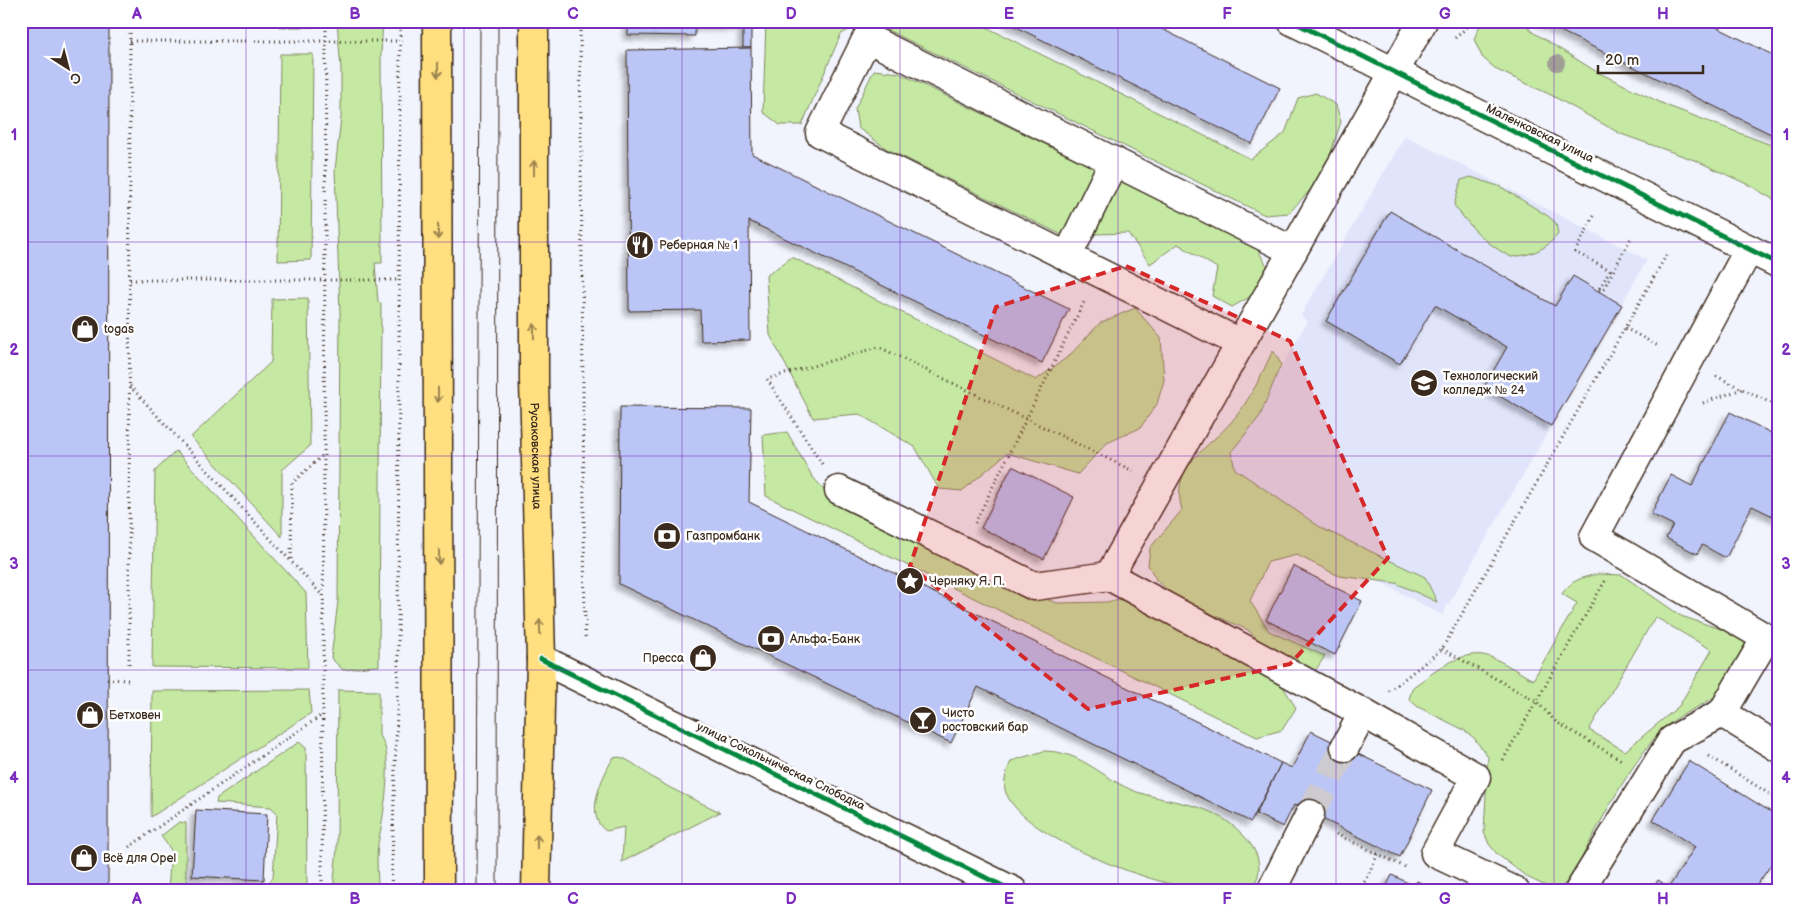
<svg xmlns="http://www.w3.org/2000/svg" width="1800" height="912" font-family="'Balsamiq Sans',sans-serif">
<defs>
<filter id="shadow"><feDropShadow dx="-4.5" dy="4.5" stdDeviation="2.5" flood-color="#0004"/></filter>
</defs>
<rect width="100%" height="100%" fill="#f1f3fd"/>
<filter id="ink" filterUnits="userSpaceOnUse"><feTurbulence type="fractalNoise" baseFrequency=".02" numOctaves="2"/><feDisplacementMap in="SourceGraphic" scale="10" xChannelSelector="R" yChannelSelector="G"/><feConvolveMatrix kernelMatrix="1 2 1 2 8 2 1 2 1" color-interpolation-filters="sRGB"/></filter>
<g filter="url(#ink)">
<polygon fill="#e1e5fb" points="1405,136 1647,260 1442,615 1211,491 1307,322 1301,315"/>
<g fill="#c5e9a3" stroke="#808a60" fill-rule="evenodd">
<rect x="280" y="21" width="33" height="6"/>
<path d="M337,21H383L381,53L382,263H375L378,302L381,303L379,666C366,666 356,669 343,670L331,658L338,601L340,314L335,170L341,118V69Z"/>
<polygon points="766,21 868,21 841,34 802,125 780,125 763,112"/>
<polygon points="869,21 974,21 1251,159 1285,133 1298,98 1316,93 1336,105 1341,122 1323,176 1289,213 1265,215"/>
<polygon points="1482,21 1524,21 1531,31 1597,72 1668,106 1779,148 1779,203 1751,186 1697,161 1621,134 1551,95 1497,70 1482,57 1474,39"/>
<polygon points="280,54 313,54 311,260 278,261"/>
<polygon points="874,70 899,73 1256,247 1270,271 1255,294 1232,307 1212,296 1217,268 1178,244 1150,264 1128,233 1062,235 887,149 858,128 855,109"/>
<path d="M1471,177L1501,187L1548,216L1556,223L1558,234C1546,250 1531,255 1511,257C1487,245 1469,226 1454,205L1461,180Z"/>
<polygon points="792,257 1036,380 1069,356 1100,323 1135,308 1161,338 1164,380 1157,404 1140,428 1107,443 1078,474 1007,453 962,491 939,489 915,447 859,414 813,418 770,335 766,276"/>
<polygon points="308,298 310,446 282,470 282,537 191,437 271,362 272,299"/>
<path d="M1273,350L1281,364L1260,416L1231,452L1235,469L1323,529L1425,577L1437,602L1396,583L1339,576L1297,555L1268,562L1250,601L1269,631L1325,656L1315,671L1284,663L1248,630L1180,600L1157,581L1148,565L1150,548L1182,510C1169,465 1209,449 1233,420C1250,400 1262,374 1273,350Z"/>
<polygon points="787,432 812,476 833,500 986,577 1057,603 1107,602 1127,597 1150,613 1201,642 1226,652 1279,680 1296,708 1282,730 1257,737 766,496 763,435"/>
<polygon points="176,451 306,593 308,668 152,667 155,471"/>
<path d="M1598,574L1622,575L1681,616L1739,635L1747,644C1743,654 1741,668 1736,677C1718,704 1676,711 1656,736C1621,779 1597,828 1572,877L1561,887L1550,888L1527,877L1497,854L1489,844L1484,832L1488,757L1474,738L1464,730L1418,707L1409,699L1413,687C1434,673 1464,645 1493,658C1507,664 1520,673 1533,680L1577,603L1562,594C1571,580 1583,577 1598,574ZM1655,617L1712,650L1679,706L1625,751L1589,730Z"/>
<polygon points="309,690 311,713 151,817 152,691"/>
<path d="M338,690L379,691V736C396,749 382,824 378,844C376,859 378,876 378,891H333L337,847Z"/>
<polygon points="299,742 306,748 307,891 168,891 171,850 161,836 179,822 186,823 186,878 190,884 263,888 273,878 277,813 271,807 216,803 217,798"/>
<path d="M1044,751C1083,751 1103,780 1137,792C1177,805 1210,801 1242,834C1248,840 1254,848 1257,856C1261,870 1259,880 1249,891C1235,891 1220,892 1207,891C1159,887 1025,840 1006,793C1002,783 1007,771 1011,761Z"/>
<path d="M619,757C633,761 641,770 653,778C674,791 698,801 720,812L622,862L624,827L606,831C583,815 603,776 613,758Z"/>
</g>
<g fill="#bbc5f6" stroke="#3b2a1e" filter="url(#shadow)">
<polygon points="21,21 109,21 108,891 22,891"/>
<polygon points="628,21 695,21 695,36 628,35"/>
<polygon points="695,21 751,21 751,48 743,48 743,26 695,26"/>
<polygon points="1004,21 1146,21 1280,88 1252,144"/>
<polygon points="1540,21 1704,21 1779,58 1779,138"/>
<polygon points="751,48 752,154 1069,309 1042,363 749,221 750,340 701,341 700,310 629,311 627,50"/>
<polygon points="1390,211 1555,306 1573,276 1622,305 1551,426 1484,387 1507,347 1435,305 1400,364 1326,321"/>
<polygon points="620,407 751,408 749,502 1281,763 1251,822 978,687 951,743 619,584"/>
<polygon points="1730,412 1779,437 1779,519 1752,506 1726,558 1702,545 1697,554 1666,538 1673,525 1651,514 1671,475 1692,486"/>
<polygon points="1012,466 1074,497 1044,559 981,528"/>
<polygon points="1293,566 1362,601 1335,655 1266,620"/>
<polygon points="1311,731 1432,790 1400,857 1294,805 1283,827 1256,814 1281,763 1292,768"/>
<polygon points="1689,761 1779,817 1779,853 1753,891 1651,891 1658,880 1669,887 1695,847 1653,820"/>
<polygon points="196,810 267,814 264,880 192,876"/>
<polygon points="1392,875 1414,886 1417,881 1437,891 1384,891"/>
</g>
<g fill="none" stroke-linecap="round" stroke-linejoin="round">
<polyline stroke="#cdcbd0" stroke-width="28" stroke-dasharray="28 14" stroke-linecap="butt" points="1310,814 1345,747"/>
<g stroke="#3b2a1e" stroke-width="31">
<g id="minor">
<polyline points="1292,21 1779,264"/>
<polyline points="1749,249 1594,537 1766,638 1722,713 1779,748"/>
<polyline points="1067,257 1114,161"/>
<polyline points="1240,343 820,133 867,38 1293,251"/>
<polyline points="839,490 1034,586 1109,576 1363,713 1476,777 1435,853 1515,891"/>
<polyline points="1109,576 1423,21"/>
<polyline points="541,659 1013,891"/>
<polyline points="1345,747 1363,713"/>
<polyline points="1271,891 1310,814"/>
<polyline points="1579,891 1672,740 1722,713"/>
</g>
</g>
<g stroke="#3b2a1e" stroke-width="31">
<g id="major">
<polyline points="437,21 439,891"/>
<path id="s1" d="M534,21V380L541,659L536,891"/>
</g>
</g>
<g stroke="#3b2a1e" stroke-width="3" stroke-dasharray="1 4" stroke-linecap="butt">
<polyline points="580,21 585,637"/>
<polyline points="1455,38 1474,21"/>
<polyline points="130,41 400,41"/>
<polyline points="1594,216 1575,252 1610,270 1598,291"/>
<polyline points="130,280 399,280"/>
<polyline points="1599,290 1604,288 1632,236"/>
<polyline points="1625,328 1660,347"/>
<polyline points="1716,376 1779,407"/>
<polyline points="130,386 322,595"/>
<polyline points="1703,403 1742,389"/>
<polyline points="822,464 767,379 879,347 1133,471"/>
<polyline points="975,523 1085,300"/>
<polyline points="291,559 292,483 323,455"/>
<polyline points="1442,649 1536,701 1556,722 1623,761"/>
<polyline points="129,664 130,21"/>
<polyline points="107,679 129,680"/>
<polyline points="1389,691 1442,649 1667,254"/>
<polyline points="1709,756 1779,800"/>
<polyline points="1503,760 1605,581"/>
<polyline points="1336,834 1378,854"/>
<polyline points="129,847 322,715"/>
<polyline points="322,891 326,21"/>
<polyline points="391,891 398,680 400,21"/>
<polyline points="1360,891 1378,854 1405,867 1407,866"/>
</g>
<use href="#minor" stroke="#fff" stroke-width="28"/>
<use href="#major" stroke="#ffdf80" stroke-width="28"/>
<g stroke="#3b2a1e" stroke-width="1">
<polyline points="477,891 480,21"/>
<polyline points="497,891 498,21"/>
</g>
<g stroke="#fff" stroke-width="8">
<g id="cycleway">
<polyline points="1292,21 1779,264"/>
<polyline points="541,659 1013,891"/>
</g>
</g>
<use href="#cycleway" stroke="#00873e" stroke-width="5"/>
</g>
<circle fill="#a09f94" cx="1557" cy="63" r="8"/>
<defs><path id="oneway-shaft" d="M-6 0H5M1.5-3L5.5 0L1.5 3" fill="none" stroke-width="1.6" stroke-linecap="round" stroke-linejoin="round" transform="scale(1.25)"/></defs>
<g stroke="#9d844f">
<use href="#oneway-shaft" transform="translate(438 70) rotate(90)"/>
<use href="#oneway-shaft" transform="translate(534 168) rotate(-90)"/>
<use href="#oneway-shaft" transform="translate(438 232) rotate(90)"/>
<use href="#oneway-shaft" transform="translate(534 331) rotate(-90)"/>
<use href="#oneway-shaft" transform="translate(438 395) rotate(90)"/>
<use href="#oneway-shaft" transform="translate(439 557) rotate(90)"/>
<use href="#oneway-shaft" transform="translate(540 627) rotate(-91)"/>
<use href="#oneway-shaft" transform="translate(537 842) rotate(-89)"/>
</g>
</g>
<path fill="#d62828" fill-opacity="0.2" stroke="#d62828" stroke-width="4" stroke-dasharray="10 6" stroke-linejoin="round" d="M1126,266L1290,341L1388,558L1290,664L1088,709L910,566L996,307Z"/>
<path fill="none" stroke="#7b2cbf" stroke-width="1" stroke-opacity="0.55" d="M246,21V891M464,21V891M682,21V891M900,21V891M1118,21V891M1336,21V891M1554,21V891M21,242H1779M21,456H1779M21,670H1779"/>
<defs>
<g id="restaurant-disc" transform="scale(1.4375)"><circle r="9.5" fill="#3b2a1e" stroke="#fff"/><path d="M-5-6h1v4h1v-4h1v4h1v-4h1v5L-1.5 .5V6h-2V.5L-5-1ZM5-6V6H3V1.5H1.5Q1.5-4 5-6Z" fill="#fff"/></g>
<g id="shop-disc" transform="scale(1.4375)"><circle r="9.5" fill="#3b2a1e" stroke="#fff"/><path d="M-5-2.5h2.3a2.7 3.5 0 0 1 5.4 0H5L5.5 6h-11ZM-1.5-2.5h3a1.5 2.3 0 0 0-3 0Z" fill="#fff"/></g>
<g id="university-disc" transform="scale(1.4375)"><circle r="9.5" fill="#3b2a1e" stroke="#fff"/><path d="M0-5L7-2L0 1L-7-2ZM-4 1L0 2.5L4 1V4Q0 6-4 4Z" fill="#fff"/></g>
<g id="bank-disc" transform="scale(1.4375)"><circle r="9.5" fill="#3b2a1e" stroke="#fff"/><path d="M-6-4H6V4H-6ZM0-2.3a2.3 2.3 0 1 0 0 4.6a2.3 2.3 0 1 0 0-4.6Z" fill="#fff"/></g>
<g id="sight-disc" transform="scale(1.4375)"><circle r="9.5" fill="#3b2a1e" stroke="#fff"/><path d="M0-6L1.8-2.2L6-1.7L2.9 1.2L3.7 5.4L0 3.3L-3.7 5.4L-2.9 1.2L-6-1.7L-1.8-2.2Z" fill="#fff"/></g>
<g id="bar-disc" transform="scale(1.4375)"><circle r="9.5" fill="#3b2a1e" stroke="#fff"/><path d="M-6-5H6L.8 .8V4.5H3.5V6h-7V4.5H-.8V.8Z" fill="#fff"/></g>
</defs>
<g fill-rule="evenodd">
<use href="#restaurant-disc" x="640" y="245"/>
<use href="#shop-disc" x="85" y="329"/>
<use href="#university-disc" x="1424" y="383"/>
<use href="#bank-disc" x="667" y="536"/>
<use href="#sight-disc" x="910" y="581"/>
<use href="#bank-disc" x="771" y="639"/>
<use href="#shop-disc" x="703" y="658"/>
<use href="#shop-disc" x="90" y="715"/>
<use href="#bar-disc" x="923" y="720"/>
<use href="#shop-disc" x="84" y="858"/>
</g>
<g text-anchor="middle" stroke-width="5" stroke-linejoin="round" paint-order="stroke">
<g font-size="12" fill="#3b2a1e" stroke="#fff">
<text transform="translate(1540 133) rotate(26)" y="4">Маленковская улица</text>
<text dy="4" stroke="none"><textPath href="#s1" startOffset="435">Русаковская улица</textPath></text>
<text transform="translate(781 766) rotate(26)" y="4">улица Сокольническая Слободка</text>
</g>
<g font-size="12" fill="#3b2a1e" stroke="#fff" text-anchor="start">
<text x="659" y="249">Реберная № 1</text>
<text x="104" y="333">togas</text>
<text x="1443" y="380">Технологический<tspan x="1443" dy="14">колледж № 24</tspan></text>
<text x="686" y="540">Газпромбанк</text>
<text x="929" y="585">Черняку Я. П.</text>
<text x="790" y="643">Альфа-Банк</text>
<text x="684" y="662" text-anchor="end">Пресса</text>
<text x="942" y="717">Чисто<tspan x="942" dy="14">ростовский бар</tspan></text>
<text x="109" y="719">Бетховен</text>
<text x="103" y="862">Всё для Opel</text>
</g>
</g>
<rect width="1800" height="912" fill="none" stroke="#fff" stroke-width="55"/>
<g transform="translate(68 68) rotate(144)" stroke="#ffffff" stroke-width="4" paint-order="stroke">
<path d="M0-4L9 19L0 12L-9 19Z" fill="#3b2a1e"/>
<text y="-8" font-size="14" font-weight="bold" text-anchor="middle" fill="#3b2a1e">С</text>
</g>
<path d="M1598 65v8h105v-8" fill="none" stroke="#3b2a1e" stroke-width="2.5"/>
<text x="1605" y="65" font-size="15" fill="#3b2a1e" stroke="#ffffff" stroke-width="4" paint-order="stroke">20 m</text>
<rect x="28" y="28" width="1744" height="856" fill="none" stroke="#7b2cbf" stroke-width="2"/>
<g font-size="16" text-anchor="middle" font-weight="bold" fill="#7b2cbf">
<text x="137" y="19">A</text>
<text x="355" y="19">B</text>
<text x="573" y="19">C</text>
<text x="791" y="19">D</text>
<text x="1009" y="19">E</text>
<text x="1227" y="19">F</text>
<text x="1445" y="19">G</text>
<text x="1663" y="19">H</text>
<text x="14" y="140">1</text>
<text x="1786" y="140">1</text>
<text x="14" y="355">2</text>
<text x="1786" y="355">2</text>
<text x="14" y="569">3</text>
<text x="1786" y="569">3</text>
<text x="14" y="783">4</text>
<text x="1786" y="783">4</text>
<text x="137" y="904">A</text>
<text x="355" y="904">B</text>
<text x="573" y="904">C</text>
<text x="791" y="904">D</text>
<text x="1009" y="904">E</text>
<text x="1227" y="904">F</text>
<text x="1445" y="904">G</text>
<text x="1663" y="904">H</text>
</g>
</svg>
